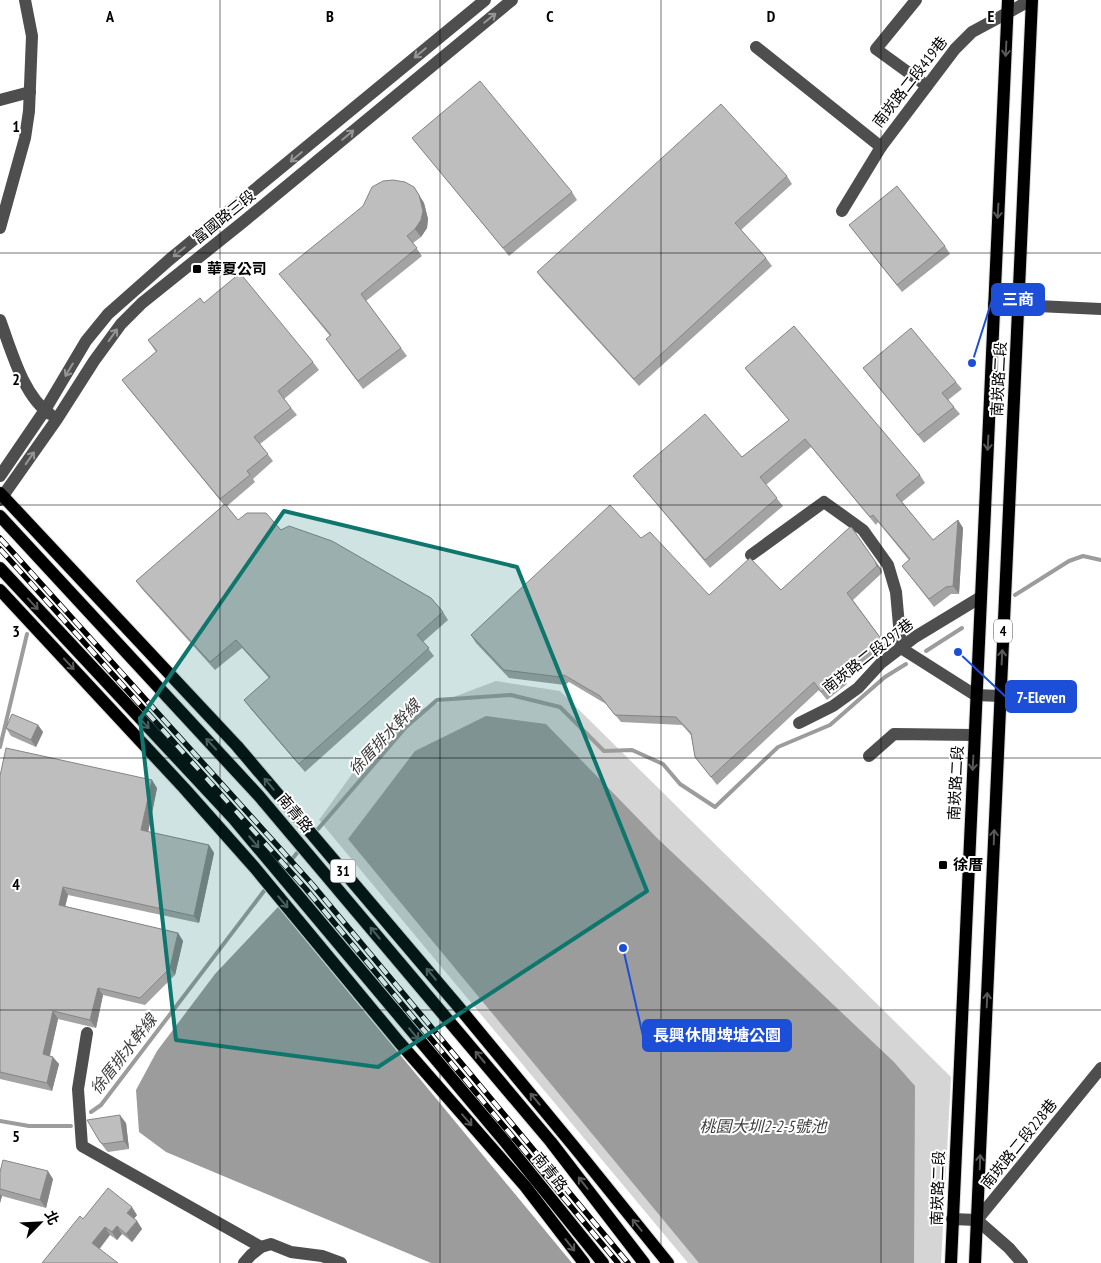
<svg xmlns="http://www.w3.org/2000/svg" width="1101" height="1263" font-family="'PT Sans Narrow','Noto Sans TC',sans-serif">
<rect width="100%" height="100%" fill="#fff"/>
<polygon fill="#d5d5d5" points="496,681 560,691 951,1077 941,1263 688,1263 319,820 390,721"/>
<g fill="#9c9c9c">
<polygon points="486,716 546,724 657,838 894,1062 915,1086 914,1263 699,1263 348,839 415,751"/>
<polygon points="278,907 572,1263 431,1263 166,1152 139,1132 136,1090 157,1051 215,974"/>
</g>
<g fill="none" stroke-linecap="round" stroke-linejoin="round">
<g stroke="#9c9c9c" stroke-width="4">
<polyline points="1015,595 1069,561 1083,556 1101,560"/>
<polyline points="926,651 962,628"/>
<polyline points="0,747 27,634"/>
<polyline points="318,829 406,727 437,700 511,695 560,707 604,751 632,750 663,764 680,784 715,807 778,747 830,725 885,677 906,664"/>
<polyline points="285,868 297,853"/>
<polyline points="91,1112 101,1105 264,891"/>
<polyline points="0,1121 29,1126 71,1126"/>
</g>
<g stroke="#dbdbdb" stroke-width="14">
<g id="major">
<polyline points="0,493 237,746 457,1005 576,1149 668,1263"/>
<polyline points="0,516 259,796 551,1142 644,1263"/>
<polyline points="0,568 233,818 506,1143 603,1263"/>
<polyline points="0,590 184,788 255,868 399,1042 525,1186 584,1263"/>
<polyline points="951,1263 1008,0"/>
<polyline points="975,1263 1032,0"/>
</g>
</g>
<g stroke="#4e4e4e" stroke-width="12">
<polyline points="916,0 876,49 927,86"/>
<polyline points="756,47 881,147"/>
<polyline points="0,100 30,92"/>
<polyline points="842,211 881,147 955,49 972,32 1031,0"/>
<polyline points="0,228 25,138 29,111 32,36 25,0"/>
<polyline points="994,304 1101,309"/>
<path d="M0,320C11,349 23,396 50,414"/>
<polyline points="0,476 45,410 86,341 108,314 169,260 485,0"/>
<polyline points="0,500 57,419 94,361 121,324 142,303 243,222 512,0"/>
<polyline points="751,555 824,502 863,530 888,565 896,592 901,648 975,695 1000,696"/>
<polyline points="799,723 833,706 858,688 881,663 915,637 981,597"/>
<polyline points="869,756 894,734 974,735"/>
<polyline points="87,1033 78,1089 82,1146 261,1247"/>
<polyline points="952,1219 977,1220 1101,1068"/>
<polyline points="977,1220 1009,1248 1022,1263"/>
<polyline points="244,1263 251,1255 261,1247 271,1244 291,1252 322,1256 341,1263"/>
</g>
<use href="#major" stroke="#000" stroke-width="12"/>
<g stroke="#000" stroke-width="5.5">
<g id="rail">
<polyline points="0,538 312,884 628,1263"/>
<polyline points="0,549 306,889 618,1263"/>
</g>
</g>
<use href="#rail" stroke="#fff" stroke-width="4" stroke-dasharray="11" stroke-linecap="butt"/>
</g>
<g fill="#a3a3a3">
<polygon points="412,138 572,192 577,200 509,256 418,145"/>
<polygon points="787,176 792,184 741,230 766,258 772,266 639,386 543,280 537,272"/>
<polygon points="414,187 424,203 428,219 427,228 421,237 413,243 422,256 366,301 407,356 363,389 331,346 330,336 285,281 279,274"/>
<polygon points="849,225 945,246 950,254 902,292"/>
<polygon points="204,303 313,362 319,370 284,399 297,415 260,444 273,461 253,479 255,482 227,506 238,520 281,530 443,612 448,620 423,642 434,656 305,772 250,708 244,700 269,678 242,648 215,670 142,589 136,581 224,505 128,388 122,380 156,352 148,340"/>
<polygon points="745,368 920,475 925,483 902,502 933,540 958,520 963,528 959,594 951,594 934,607 902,566 909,560 878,522 876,525 811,447 766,485 783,506 710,568 639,483 633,476 742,457 789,420 751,376"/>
<polygon points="863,368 956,382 962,389 948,400 960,414 924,443 869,376"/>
<polygon points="850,527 881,569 882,573 853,600 888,648 845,681 847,684 827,700 819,690 717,785 695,757 691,735 682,725 621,722 606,704 569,682 565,685 509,678 476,643 471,635 641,538 709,595 781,590"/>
<polygon points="38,725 43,732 36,747 11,736 6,728"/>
<polygon points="0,776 157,788 148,832 209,845 214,853 199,923 68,895 65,906 178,933 183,941 175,975 145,1005 103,995 96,1028 58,1019 50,1056 59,1064 52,1091 0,1079"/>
<polygon points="126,1123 129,1149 108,1152 106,1150 100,1142"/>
<polygon points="0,1172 53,1179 46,1208 2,1196 0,1203"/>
<polygon points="137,1215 134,1219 137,1221 142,1229 132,1242 122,1234 117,1240 110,1235 42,1263 83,1219"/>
</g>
<g fill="#858585">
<polygon points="414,187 424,203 428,219 427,228 421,237 415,229"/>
<polygon points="958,520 963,528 959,594 953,586"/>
<polygon points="875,561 881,569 882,573 877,566"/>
<polygon points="38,725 43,732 36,747 31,740"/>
<polygon points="152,780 157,788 147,838 141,830"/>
<polygon points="209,845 214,853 199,923 194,916"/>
<polygon points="63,887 68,895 64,912 59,905"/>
<polygon points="178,933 183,941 175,975 170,968"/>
<polygon points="98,988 103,995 96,1028 90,1020"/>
<polygon points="53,1011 58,1019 48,1062 43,1054"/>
<polygon points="53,1057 59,1064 52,1091 47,1083"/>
<polygon points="120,1115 126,1123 129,1149 124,1141"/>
<polygon points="48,1171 53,1179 46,1208 40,1200"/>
<polygon points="0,1194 2,1196 0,1203"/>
<polygon points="132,1207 137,1215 132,1221 127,1213"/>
<polygon points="137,1221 142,1229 132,1242 126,1234"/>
<polygon points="117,1226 122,1234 117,1240 112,1232"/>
<polygon points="105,1227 110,1235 98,1251 92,1243"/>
</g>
<g fill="#bebebe" stroke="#858585">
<polygon points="480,81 572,192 503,248 412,138"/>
<polygon points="721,104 787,176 735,223 766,258 634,379 537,272"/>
<polygon points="393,180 405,182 414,187 419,195 423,211 421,220 415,229 407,236 417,248 361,294 401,348 358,381 326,339 331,335 279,274 363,206 372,187 383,181"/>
<polygon points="897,186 945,246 897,285 849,225"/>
<polygon points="240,273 313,362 278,391 291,408 254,437 268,454 247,471 250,475 220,499 122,380 157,351 148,340 200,298 204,303"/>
<polygon points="794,326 920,475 896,495 933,540 958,520 953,586 946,587 929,599 902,566 910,559 873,515 870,517 805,439 760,477 777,498 705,560 633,476 705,414 742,457 789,420 745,368"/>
<polygon points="911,328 956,382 942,393 954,407 918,435 863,368"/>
<polygon points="225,504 238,520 247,513 266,513 281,530 289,526 332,541 431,598 443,612 417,635 429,648 299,764 244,700 270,677 236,640 210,662 136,581"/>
<polygon points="610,505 641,538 650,532 709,595 750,558 781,590 850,527 852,528 875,561 877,566 847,593 882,640 840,674 842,676 821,692 814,682 711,777 695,757 691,733 676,717 615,715 600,696 564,675 560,677 504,670 471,635"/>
<polygon points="12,714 38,725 31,740 6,728"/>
<polygon points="6,748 152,780 141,830 209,845 194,916 63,887 59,905 178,933 170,968 140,998 98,988 90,1020 53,1011 43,1054 53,1057 47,1083 0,1072 0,776"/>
<polygon points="120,1115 124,1141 103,1144 100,1142 87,1120"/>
<polygon points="3,1160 48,1171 40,1200 0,1189 0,1172"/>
<polygon points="108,1188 132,1207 127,1213 137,1221 126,1234 117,1226 112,1232 105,1227 92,1243 118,1263 42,1263 80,1216 83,1219"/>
</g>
<defs><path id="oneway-shaft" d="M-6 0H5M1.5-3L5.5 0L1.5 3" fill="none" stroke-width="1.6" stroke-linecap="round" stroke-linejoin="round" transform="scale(1.25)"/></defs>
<g stroke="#959595">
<use href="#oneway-shaft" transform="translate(490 18) rotate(-39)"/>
<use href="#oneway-shaft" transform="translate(420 53) rotate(140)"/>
<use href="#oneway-shaft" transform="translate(348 135) rotate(-40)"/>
<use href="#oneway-shaft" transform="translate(296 157) rotate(140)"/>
<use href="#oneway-shaft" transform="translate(179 252) rotate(141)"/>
<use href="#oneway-shaft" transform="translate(113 335) rotate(-54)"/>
<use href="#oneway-shaft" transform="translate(69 370) rotate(121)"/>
<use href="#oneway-shaft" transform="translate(30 458) rotate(-55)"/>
</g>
<g stroke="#595959">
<use href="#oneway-shaft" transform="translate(1006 49) rotate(93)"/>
<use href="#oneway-shaft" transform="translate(998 211) rotate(93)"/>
<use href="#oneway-shaft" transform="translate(988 443) rotate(93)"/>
<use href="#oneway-shaft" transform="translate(33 604) rotate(47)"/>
<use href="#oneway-shaft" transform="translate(1002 657) rotate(-87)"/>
<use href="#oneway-shaft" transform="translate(69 664) rotate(47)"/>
<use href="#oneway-shaft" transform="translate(144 723) rotate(47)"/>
<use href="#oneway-shaft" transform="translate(211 744) rotate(-133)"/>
<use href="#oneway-shaft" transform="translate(973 763) rotate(93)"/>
<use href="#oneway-shaft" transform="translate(269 784) rotate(-130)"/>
<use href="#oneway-shaft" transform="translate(994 837) rotate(-88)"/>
<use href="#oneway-shaft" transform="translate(254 842) rotate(50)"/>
<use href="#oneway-shaft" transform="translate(283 902) rotate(50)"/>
<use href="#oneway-shaft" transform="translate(375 933) rotate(-130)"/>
<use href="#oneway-shaft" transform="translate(431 974) rotate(-130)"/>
<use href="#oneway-shaft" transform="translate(987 1000) rotate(-88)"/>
<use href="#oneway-shaft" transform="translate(414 1034) rotate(50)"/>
<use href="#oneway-shaft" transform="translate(480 1057) rotate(-130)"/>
<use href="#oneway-shaft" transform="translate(535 1099) rotate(-130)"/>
<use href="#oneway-shaft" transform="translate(467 1120) rotate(49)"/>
<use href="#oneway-shaft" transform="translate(980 1162) rotate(-88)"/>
<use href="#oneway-shaft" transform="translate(583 1183) rotate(-128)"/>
<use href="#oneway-shaft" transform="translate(637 1225) rotate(-129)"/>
<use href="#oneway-shaft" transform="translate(570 1245) rotate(52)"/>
</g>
<path fill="#0f766e" fill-opacity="0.2" stroke="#0f766e" stroke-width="4" stroke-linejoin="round" d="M284,511L517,567L647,891L378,1067L176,1040L140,719Z"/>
<path fill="none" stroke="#000" stroke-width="1" stroke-opacity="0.55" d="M220,0V1263M440,0V1263M661,0V1263M881,0V1263M0,253H1101M0,505H1101M0,758H1101M0,1010H1101"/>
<g fill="#000" stroke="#fff" stroke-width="2">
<rect x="192" y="264" width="10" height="10" rx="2.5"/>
<rect x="938" y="860" width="10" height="10" rx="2.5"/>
</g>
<g text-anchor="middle" stroke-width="4" stroke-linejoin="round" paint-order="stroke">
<g fill="#fff" stroke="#4c4c4c" stroke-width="1">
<rect x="994" y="619.5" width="18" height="23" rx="4"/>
<rect x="330.5" y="859.5" width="25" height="23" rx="4"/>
</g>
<g font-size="14" font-weight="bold" fill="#000">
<text x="1003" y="636">4</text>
<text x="343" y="876">31</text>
</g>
<g font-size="15" fill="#000" stroke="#fff">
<text transform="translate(910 82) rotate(-52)" y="5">南崁路二段419巷</text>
<text transform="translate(224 217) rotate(-39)" y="5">富國路三段</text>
<text transform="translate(999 379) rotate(-87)" y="5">南崁路二段</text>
<text transform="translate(868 656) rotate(-38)" y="5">南崁路二段297巷</text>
<text transform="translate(956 783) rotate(-87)" y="5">南崁路二段</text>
<text transform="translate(295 813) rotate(50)" y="5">南青路</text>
<text transform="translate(1019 1144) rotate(-51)" y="5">南崁路二段228巷</text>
<text transform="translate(550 1172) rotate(51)" y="5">南青路</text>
<text transform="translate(938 1188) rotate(-88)" y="5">南崁路二段</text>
</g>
<g font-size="15" font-weight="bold" fill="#000" stroke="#fff" text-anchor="start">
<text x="207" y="274">華夏公司</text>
<text x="953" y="870">徐厝</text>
</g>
<g font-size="16" font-style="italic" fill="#3d3d3d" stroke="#fff">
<text transform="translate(384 737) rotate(-47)" y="6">徐厝排水幹線</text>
<text transform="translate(123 1054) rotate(-52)" y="6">徐厝排水幹線</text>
<text x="763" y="1132">桃園大圳2-2-5號池</text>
</g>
</g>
<g font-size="16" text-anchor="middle" font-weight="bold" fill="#000" stroke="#fff" stroke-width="4" stroke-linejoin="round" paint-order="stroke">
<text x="110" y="22">A</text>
<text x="330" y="22">B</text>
<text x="550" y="22">C</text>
<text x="771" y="22">D</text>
<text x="991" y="22">E</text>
<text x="16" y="132">1</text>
<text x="16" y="385">2</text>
<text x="16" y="637">3</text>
<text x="16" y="890">4</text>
<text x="16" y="1142">5</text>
</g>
<path fill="none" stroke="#1d4ed8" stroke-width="2" d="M972 363L992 300M958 652L1006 697M623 948L643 1036"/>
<g fill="#1d4ed8" stroke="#fff" stroke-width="2">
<circle cx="972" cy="363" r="5"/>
<circle cx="958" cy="652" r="5"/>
<circle cx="623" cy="948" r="5"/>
</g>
<g fill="#1d4ed8" stroke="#1d4ed8" stroke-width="2">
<rect x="992" y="284" width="52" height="31" rx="5"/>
<rect x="1006" y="681" width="70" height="31" rx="5"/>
<rect x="643" y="1020" width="148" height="31" rx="5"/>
</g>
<g font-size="16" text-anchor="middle" font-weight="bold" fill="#fff">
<text x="1018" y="305">三商</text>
<text x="1041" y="703">7-Eleven</text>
<text x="717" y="1041">長興休閒埤塘公園</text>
</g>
<g transform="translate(40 1223) rotate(66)" stroke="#ffffff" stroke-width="4" paint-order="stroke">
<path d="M0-4L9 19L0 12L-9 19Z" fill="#000000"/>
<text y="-8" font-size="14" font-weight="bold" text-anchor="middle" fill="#000000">北</text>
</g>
</svg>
